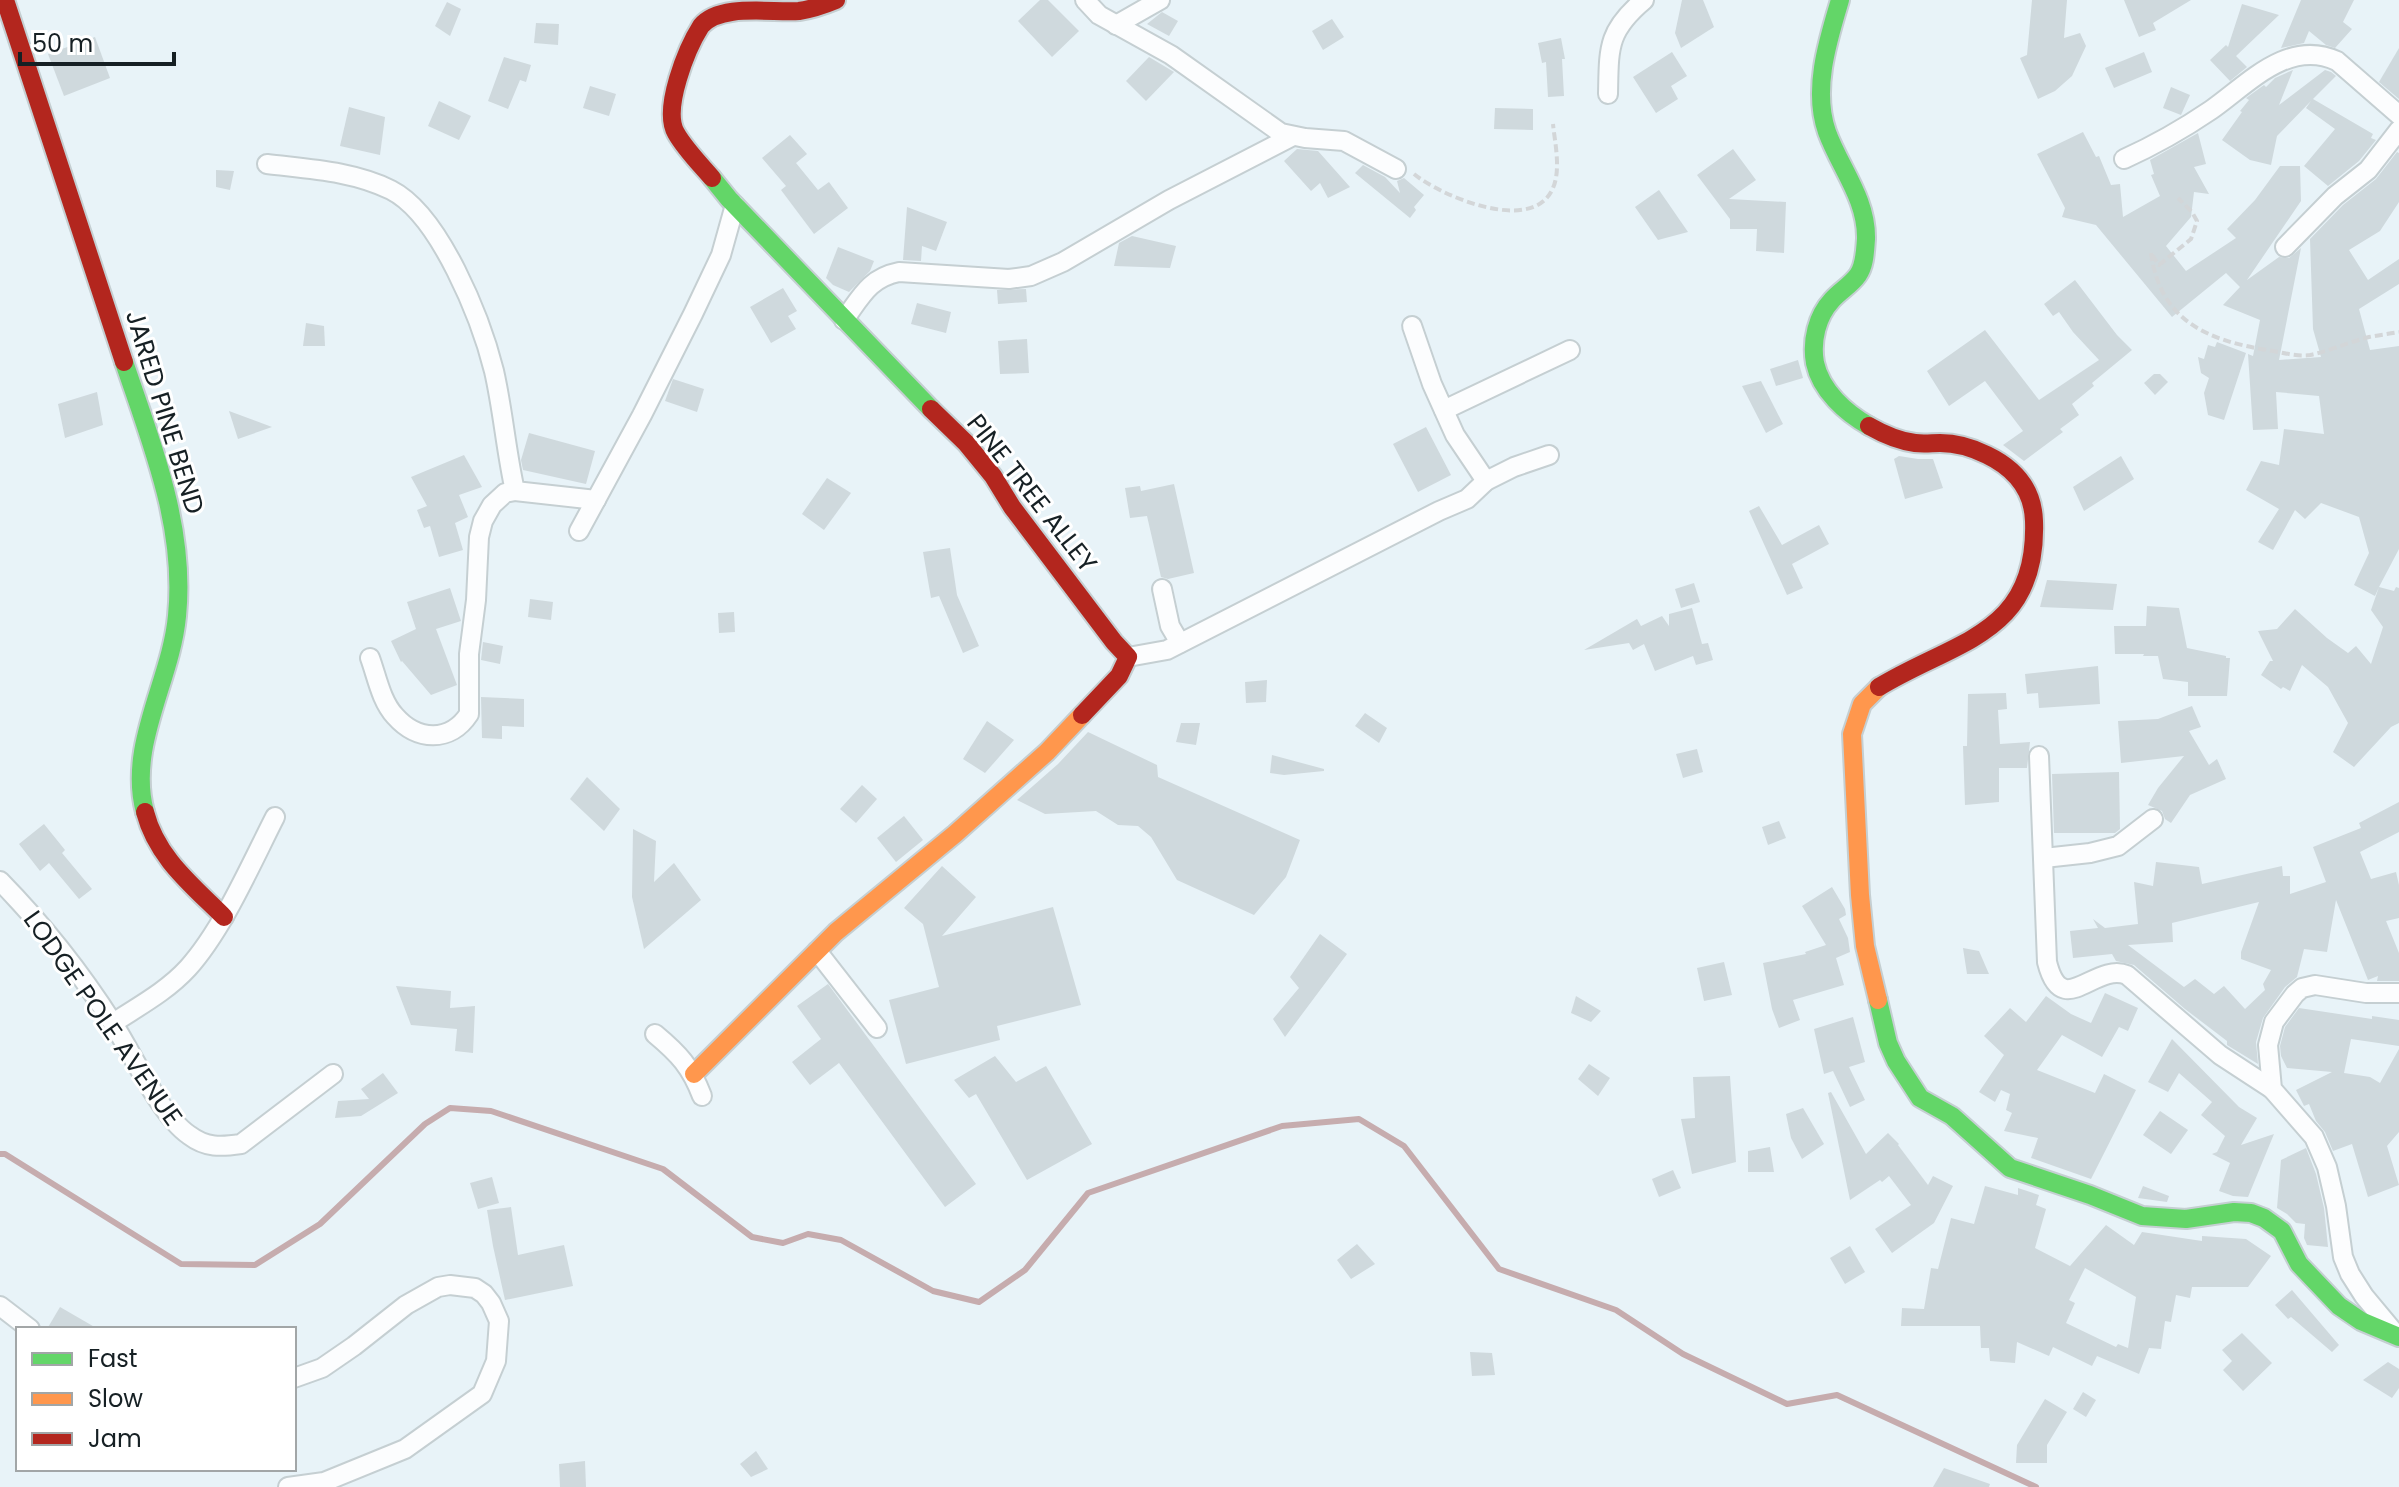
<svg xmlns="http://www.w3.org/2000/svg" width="2399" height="1487" font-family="Poppins,sans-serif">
<rect width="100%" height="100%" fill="#e8f3f8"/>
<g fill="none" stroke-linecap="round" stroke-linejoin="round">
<polyline stroke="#c6acae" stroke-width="6" points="0,1154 5,1154 181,1264 255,1265 320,1224 425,1124 450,1108 491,1111 663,1169 752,1237 783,1243 808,1234 841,1240 933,1291 979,1302 1025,1270 1088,1193 1282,1126 1359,1119 1404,1146 1499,1269 1616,1310 1683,1354 1787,1404 1837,1395 2036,1487"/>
</g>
<g fill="#cfd9dd" fill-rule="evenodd">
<polygon points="1040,0 1048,0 1079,31 1052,57 1018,21"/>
<polygon points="1682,0 1703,0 1714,27 1681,48 1675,33"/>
<polygon points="2032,0 2067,0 2064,38 2080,33 2086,46 2072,76 2055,91 2038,99 2020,58 2027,55"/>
<polygon points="2124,0 2191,0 2153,23 2156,30 2139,37"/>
<polygon points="2301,0 2354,0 2343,22 2352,29 2335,48 2326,45 2309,31 2304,43 2281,48"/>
<polygon points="447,2 461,9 450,36 435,26"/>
<polygon points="2242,4 2279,15 2236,56 2247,67 2230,81 2210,60 2226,45 2228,47"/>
<polygon points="1162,12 1178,21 1169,36 1147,24"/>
<polygon points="1332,19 1344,37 1323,50 1312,31"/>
<polygon points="536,23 559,24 558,45 534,43"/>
<polygon points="95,37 110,78 64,96 48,54"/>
<polygon points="1561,38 1565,59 1562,59 1564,96 1548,97 1546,62 1542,63 1538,43"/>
<polygon points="2399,48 2399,99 2379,82"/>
<polygon points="1672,52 1687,76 1671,86 1678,99 1656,113 1633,77"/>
<polygon points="2144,52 2152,72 2114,88 2105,68"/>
<polygon points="504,57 531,65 526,82 520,80 508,109 488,101"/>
<polygon points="1149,57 1174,72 1146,101 1126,81"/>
<polygon points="2293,70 2279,105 2325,70 2331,72 2336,76 2313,99 2373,134 2371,138 2376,140 2359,161 2328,186 2304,166 2335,129 2306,108 2311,101 2277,136 2271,165 2250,160 2222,140 2242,112 2240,111 2249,100 2246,98 2264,85 2266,87 2275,78"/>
<polygon points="590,86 616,94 609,116 583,108"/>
<polygon points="2171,87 2190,95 2181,115 2163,108"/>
<polygon points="439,101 471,116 459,140 428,126"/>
<polygon points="349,107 385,117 380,155 340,146"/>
<polygon points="1495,108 1533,109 1533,130 1494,129"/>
<polygon points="2083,132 2096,157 2099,156 2111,185 2120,184 2123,217 2160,196 2151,175 2154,174 2150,160 2198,133 2206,164 2194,167 2209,194 2194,192 2191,217 2166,246 2186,271 2236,238 2227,229 2255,200 2280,166 2300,166 2301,201 2247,280 2279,257 2289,258 2301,248 2279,360 2321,357 2313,329 2310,239 2343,205 2376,179 2397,152 2399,153 2399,202 2380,231 2349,250 2368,280 2399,259 2399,284 2359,309 2370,350 2399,346 2399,549 2379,587 2394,591 2396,587 2399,588 2399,723 2391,727 2354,767 2333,752 2348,723 2328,687 2302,665 2290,691 2283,687 2281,689 2261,675 2270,661 2273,661 2258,631 2277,629 2295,609 2327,638 2348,653 2356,646 2371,664 2383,627 2371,610 2379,587 2375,596 2354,585 2369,553 2359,517 2321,503 2305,519 2295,510 2273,550 2258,542 2279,509 2246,490 2261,461 2279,465 2284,429 2324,434 2319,396 2276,392 2278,429 2253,430 2248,354 2253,356 2260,320 2223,305 2240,287 2226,273 2172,317 2096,225 2062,217 2065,208 2037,154"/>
<polygon points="790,135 807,154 796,163 818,190 829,182 848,208 814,234 781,190 786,186 762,158"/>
<polygon points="1297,149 1318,151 1350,187 1328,198 1320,183 1311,191 1284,161"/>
<polygon points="1733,149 1756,180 1729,199 1786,202 1784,253 1756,251 1757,229 1730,229 1730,219 1697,175"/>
<polygon points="1363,165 1385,177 1400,193 1397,181 1404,178 1424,195 1414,207 1416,210 1410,218 1355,173"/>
<polygon points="216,170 234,171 230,190 216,187"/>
<polygon points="1659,190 1688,232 1658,240 1635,207"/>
<polygon points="907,207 947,222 936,251 922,246 921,261 903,260"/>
<polygon points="1132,236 1176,246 1170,268 1114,266 1119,243"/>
<polygon points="838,247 874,261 870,271 849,292 833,285 826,278"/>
<polygon points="2075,280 2117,335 2132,350 2092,383 2094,386 2072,404 2079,415 2060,429 2063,432 2024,461 2003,445 2023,431 1985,381 1949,406 1927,371 1985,330 2039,400 2099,360 2073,332 2059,312 2053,316 2044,304"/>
<polygon points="783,288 797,311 788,316 796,329 771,343 750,307"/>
<polygon points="1026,289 1027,302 998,304 997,290"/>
<polygon points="917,303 951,312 946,333 911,324"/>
<polygon points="306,323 324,326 325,346 303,346"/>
<polygon points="1027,339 1029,373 1000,374 998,341"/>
<polygon points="2217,342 2246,353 2224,420 2208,415 2204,393 2209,378 2201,373 2198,357 2204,359 2208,345 2215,347"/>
<polygon points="1798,360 1803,378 1776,386 1770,369"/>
<polygon points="2154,374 2160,374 2168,382 2155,395 2144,383"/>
<polygon points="673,379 704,389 697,412 665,401"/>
<polygon points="1761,381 1783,424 1766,433 1742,386"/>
<polygon points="97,392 103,425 65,438 58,404"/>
<polygon points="229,411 272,427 238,439"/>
<polygon points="1426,427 1451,475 1418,492 1393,444"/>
<polygon points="529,433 595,451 586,484 523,470 521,460"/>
<polygon points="464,455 482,487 459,495 468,517 455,523 463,550 439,557 430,526 424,528 417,510 427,506 411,477"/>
<polygon points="1899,456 1918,459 1933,459 1943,488 1905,499 1894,459"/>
<polygon points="2121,456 2134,479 2084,511 2073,487"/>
<polygon points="827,478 851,493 824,530 802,514"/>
<polygon points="1174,484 1194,573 1168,579 1161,577 1147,516 1130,518 1125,488 1140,486 1141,491"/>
<polygon points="1759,506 1782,545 1819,525 1829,544 1792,564 1803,588 1787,595 1749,511"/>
<polygon points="950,548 957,595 979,646 963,653 939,596 931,598 923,552"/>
<polygon points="2047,580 2117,584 2113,610 2040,607"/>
<polygon points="1694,583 1700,602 1681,608 1675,589"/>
<polygon points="450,588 461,621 436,629 457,685 431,695 402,661 401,662 391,641 416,629 407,602"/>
<polygon points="530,599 553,602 551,620 528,617"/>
<polygon points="2147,606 2179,608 2187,648 2226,656 2226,658 2230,658 2227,696 2188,696 2188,682 2163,679 2158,656 2143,656 2144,654 2115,654 2114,626 2146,626"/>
<polygon points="1692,608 1702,644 1708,643 1713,660 1696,665 1693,656 1655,671 1644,644 1633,650 1629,643 1584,650 1637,619 1641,626 1662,616 1669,626 1669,614"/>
<polygon points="734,612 735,632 719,633 718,613"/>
<polygon points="483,642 503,646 500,664 481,660"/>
<polygon points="2098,666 2100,704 2039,708 2038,693 2027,694 2025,674"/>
<polygon points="1267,680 1266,702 1246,703 1245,682"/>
<polygon points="2006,693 2007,709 1998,710 2000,744 2030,742 2027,768 1999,768 1999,802 1965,805 1963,746 1967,746 1968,694"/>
<polygon points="481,697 524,699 524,727 502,726 502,739 482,738"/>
<polygon points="2192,706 2201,727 2189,731 2209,765 2217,759 2226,779 2190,795 2171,823 2165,819 2162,811 2148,805 2158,788 2184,756 2121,763 2118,721 2158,719"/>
<polygon points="1365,713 1387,728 1379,743 1355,726"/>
<polygon points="987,721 1014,740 985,773 963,759"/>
<polygon points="1181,723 1200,723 1196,745 1176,742"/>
<polygon points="1088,732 1157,765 1158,777 1300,840 1286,877 1254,915 1177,880 1151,837 1138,826 1118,825 1096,811 1045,814 1017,800 1058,764"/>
<polygon points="1697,749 1703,772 1683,778 1676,754"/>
<polygon points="1272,755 1324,769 1324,771 1284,775 1270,773"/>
<polygon points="2119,772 2120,829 2115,833 2054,833 2052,774"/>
<polygon points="587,777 620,809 604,831 570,799"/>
<polygon points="862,785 877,799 856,823 840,809"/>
<path d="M2399,802V832L2360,852L2371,879L2396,872L2399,885V918L2386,921L2399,953V981H2377L2378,976L2368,980L2336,900L2327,952L2304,949L2297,977L2285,987L2263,1018L2256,1042L2258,1064L2227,1045V1041L2185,1009L2134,965L2116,961L2112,954L2073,958L2070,931L2098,928L2093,919L2105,928L2138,924L2134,882L2153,886L2156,862L2199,867L2202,884L2282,866L2283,876H2290V894L2326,882L2313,847L2361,828L2359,823ZM2259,902L2241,952V959L2271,970L2263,984L2265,990L2245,1009L2224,986L2214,994L2195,979L2184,987L2128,945L2173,942L2172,923Z"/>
<polygon points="904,816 923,840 896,862 877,838"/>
<polygon points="1779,821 1786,838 1768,845 1762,827"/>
<polygon points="44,824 65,850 62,853 92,889 79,899 49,863 40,871 19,844"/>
<polygon points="633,829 656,841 654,882 674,863 701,900 644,949 632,897"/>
<polygon points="942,866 976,897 942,936 1053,907 1081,1005 997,1026 1000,1040 906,1064 889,1000 939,987 923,924 904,908"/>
<polygon points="1832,887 1845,909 1846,915 1839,919 1848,938 1850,952 1836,958 1844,985 1793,1000 1800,1020 1779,1028 1772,1009 1763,963 1806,954 1805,952 1826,945 1802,906"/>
<polygon points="1320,934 1347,954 1285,1037 1273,1019 1299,988 1290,977"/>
<polygon points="1963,948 1979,951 1989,974 1967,974"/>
<polygon points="1724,962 1732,995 1704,1001 1697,968"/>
<polygon points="828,984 976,1184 945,1207 839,1063 810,1085 792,1062 821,1039 797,1006"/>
<polygon points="396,986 451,991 450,1008 475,1006 473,1053 455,1051 457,1029 411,1025"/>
<polygon points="2105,993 2138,1008 2128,1031 2119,1027 2102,1057 2062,1035 2037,1070 2095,1093 2104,1074 2136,1090 2091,1179 2031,1158 2038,1138 2004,1131 2012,1113 2006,1110 2010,1094 2001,1090 1995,1102 1979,1092 2004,1055 1984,1036 2010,1008 2026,1022 2046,996 2071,1014 2091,1023"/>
<polygon points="1576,996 1601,1011 1591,1022 1571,1013"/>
<polygon points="2299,1008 2372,1019 2372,1016 2399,1020 2399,1046 2351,1039 2344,1073 2370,1077 2380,1083 2399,1049 2399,1132 2387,1146 2399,1185 2368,1197 2352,1144 2333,1151 2325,1132 2316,1121 2309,1104 2304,1106 2296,1090 2332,1072 2287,1068 2281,1056 2280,1046 2285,1027"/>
<polygon points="1853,1017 1865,1062 1849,1067 1865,1100 1850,1107 1833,1071 1824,1074 1814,1029"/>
<polygon points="2172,1039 2239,1107 2257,1118 2241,1145 2274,1134 2248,1197 2233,1196 2219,1191 2230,1163 2212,1154 2217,1152 2225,1136 2201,1115 2212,1102 2179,1073 2168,1092 2148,1082"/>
<polygon points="995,1056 1016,1082 1046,1066 1092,1144 1027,1180 976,1094 969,1098 954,1080"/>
<polygon points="1589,1064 1610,1078 1598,1096 1578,1079"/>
<polygon points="383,1073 398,1093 361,1116 335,1118 338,1101 369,1099 361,1089"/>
<polygon points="1730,1076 1736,1162 1692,1174 1681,1119 1695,1118 1693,1077"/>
<polygon points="1831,1092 1866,1154 1888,1133 1899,1144 1898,1145 1928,1185 1933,1176 1953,1186 1934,1223 1892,1253 1875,1229 1911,1205 1889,1176 1882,1182 1880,1180 1850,1200 1828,1093"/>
<polygon points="1803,1108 1824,1144 1802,1159 1791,1138 1786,1114"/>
<polygon points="2160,1111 2188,1130 2171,1154 2143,1135"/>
<polygon points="1770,1147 1774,1172 1748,1172 1748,1151"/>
<polygon points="2306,1148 2316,1174 2324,1208 2328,1247 2307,1245 2304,1238 2305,1224 2296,1223 2287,1214 2277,1208 2281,1160"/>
<polygon points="1673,1170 1681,1188 1659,1197 1652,1179"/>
<polygon points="492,1177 499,1203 478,1209 470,1183"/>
<path d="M1985,1186L2018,1195V1188L2039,1195L2036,1205L2046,1209L2035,1248L2070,1266L2106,1225L2134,1245L2142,1232L2202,1241V1236L2246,1239L2271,1256L2248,1287H2192L2190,1298L2176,1295L2171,1322L2165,1321L2161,1349L2149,1348L2139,1374L2097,1356L2092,1366L2053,1347L2049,1356L2017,1342L2015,1363L1990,1361L1989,1348H1981L1980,1326H1901L1902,1308L1924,1309L1931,1268L1938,1269L1951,1218L1974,1224ZM2085,1268L2136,1297L2128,1348L2118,1344L2116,1347L2066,1323L2075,1303L2069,1300Z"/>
<polygon points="2143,1186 2169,1196 2167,1202 2138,1198"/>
<polygon points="511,1207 518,1255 564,1245 573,1286 505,1300 493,1246 487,1210"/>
<polygon points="1357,1244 1375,1264 1351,1279 1337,1260"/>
<polygon points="1850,1246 1865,1272 1845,1284 1830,1258"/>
<polygon points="2292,1290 2339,1345 2332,1352 2291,1317 2288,1319 2275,1305"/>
<polygon points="60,1307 98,1329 47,1329"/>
<polygon points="2242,1333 2272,1363 2243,1391 2223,1370 2232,1361 2222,1350"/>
<polygon points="1470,1352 1492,1353 1495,1375 1472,1376"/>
<polygon points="2388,1362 2399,1369 2399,1388 2392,1398 2363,1380"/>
<polygon points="2083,1392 2096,1400 2086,1417 2073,1409"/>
<polygon points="2045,1399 2067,1412 2047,1445 2047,1463 2016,1463 2017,1445"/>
<polygon points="756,1451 768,1469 751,1477 740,1464"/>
<polygon points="585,1461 586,1487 560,1487 559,1464"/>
<polygon points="1944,1468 1990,1484 1989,1487 1933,1487"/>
</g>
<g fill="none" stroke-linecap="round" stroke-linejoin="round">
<g stroke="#c5cfd2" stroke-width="22">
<g id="street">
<polyline points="1085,0 1099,15 1171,55 1281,133 1305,138 1344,141 1396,169"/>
<polyline points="1116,25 1160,0"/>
<path d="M1608,94C1609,48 1607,31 1644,0"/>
<path d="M2124,159C2155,145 2183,129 2211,110C2247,85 2288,38 2337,61L2399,115"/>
<path d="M267,164C308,169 353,171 391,190C440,215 481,319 494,371C503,410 506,451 515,491L596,500"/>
<polyline points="2285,247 2335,196 2368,170 2399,130"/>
<path d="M844,320C861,297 869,278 899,272L1009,279L1031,276L1063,262L1169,200L1293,136"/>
<polyline points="1412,326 1432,384 1455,435 1486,481"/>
<polyline points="1444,410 1570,350"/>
<polyline points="579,531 642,415 693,314 721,255 735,205"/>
<polyline points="1162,589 1170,626 1180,643"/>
<polyline points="1128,657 1167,650 1439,511 1467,499 1486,481 1514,467 1549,455"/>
<path d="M370,658C377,677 381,701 395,716C417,741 450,743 469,714V654L476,600L479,537L483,521L492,505L505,493L515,491"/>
<path d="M2039,756L2047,962C2062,1022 2094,962 2127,975L2220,1055L2272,1089"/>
<polyline points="2044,858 2090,853 2118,846 2153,819"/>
<path d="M0,881C43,925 81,973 114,1025C133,1055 161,1116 189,1135C206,1148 221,1147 241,1144L333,1074"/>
<polyline points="817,951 877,1028"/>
<path d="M113,1023C139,1006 167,991 188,968C223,929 251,864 275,817"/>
<path d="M655,1034C679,1054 691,1067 702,1096"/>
<polyline points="0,1306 30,1329"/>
<polyline points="2394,1332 2364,1296 2350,1274 2343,1257 2336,1206 2327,1167 2314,1137 2272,1089 2268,1045 2274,1022 2295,994 2302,988 2315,985 2366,993 2399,993"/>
<polyline points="288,1487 324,1482 405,1449 482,1394 496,1361 499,1321 491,1303 484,1294 475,1288 450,1285 438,1287 406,1305 354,1346 322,1368 294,1378"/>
</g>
</g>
<g stroke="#c5cfd2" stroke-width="22">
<g id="fast">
<path d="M1840,0C1828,40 1812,90 1827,132C1840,168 1867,199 1866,239C1865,251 1865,265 1858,275C1851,285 1840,291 1832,300C1817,316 1811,341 1815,363C1821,391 1846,413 1869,426"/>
<polyline points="712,178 729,199 931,409"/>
<path d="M124,362C152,445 186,528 177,616C171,681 127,746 145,812"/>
<polyline points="1878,1000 1888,1043 1896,1061 1920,1098 1952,1116 2010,1168 2090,1195 2142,1216 2186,1219 2234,1212 2251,1213 2264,1218 2282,1231 2299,1264 2339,1306 2361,1321 2399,1337"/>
</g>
</g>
<g stroke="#c5cfd2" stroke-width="22">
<g id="slow">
<polyline points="1878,1000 1865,946 1860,895 1852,734 1862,704 1879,687"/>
<polyline points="694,1074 836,932 955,834 1047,752 1082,715"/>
</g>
</g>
<g stroke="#c5cfd2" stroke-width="22">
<g id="jam">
<polyline points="5,0 124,362"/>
<path d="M712,178C700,164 685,149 676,133C662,109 687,48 701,26C720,3 772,13 799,11C813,9 824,5 836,0"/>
<polyline points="931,409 966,443 993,476 1012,507 1114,642 1128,657 1119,676 1082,715"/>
<path d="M1869,426C1883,434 1899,441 1915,443C1924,444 1932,443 1940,443C1956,443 1973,448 1987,455C2016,469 2033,490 2034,521C2038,635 1956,640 1879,687"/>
<path d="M145,812C157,858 192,885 224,917"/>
</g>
</g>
<g stroke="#d3d6d8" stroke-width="4" stroke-dasharray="8 4" stroke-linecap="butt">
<path d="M1414,174C1441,196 1528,233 1551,192C1562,173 1555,144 1553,124"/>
<path d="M2151,253C2160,320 2206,340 2267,350C2280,352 2297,357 2310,355C2330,351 2349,342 2369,337C2379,335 2389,334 2399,332"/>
<polyline points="2152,255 2159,265 2191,239 2197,221 2192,212 2178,198"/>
</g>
<use href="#street" stroke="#fcfdfe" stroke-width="18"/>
<use href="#fast" stroke="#63d668" stroke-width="18"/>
<use href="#slow" stroke="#ff974d" stroke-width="18"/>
<use href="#jam" stroke="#b3261e" stroke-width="18"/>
</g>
<g text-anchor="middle" stroke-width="6" stroke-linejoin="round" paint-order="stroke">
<g font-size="26" fill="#162024" stroke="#fff">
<text transform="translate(165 412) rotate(73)" y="9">JARED PINE BEND</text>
<text transform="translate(1032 493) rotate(52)" y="9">PINE TREE ALLEY</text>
<text transform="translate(103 1018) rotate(55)" y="9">LODGE POLE AVENUE</text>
</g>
</g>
<rect x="16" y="1327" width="280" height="144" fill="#ffffff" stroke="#a2a6a7" stroke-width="2"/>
<rect x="32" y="1353" width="40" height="12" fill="#63d668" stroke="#a2a6a7" stroke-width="2"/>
<text x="88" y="1367" font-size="24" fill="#162024">Fast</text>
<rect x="32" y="1393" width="40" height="12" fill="#ff974d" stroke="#a2a6a7" stroke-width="2"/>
<text x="88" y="1407" font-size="24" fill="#162024">Slow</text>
<rect x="32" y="1433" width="40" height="12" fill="#b3261e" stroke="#a2a6a7" stroke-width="2"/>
<text x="88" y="1447" font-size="24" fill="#162024">Jam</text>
<path d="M20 52v12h154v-12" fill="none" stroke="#162024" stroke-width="4"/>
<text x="32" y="52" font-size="24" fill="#162024" stroke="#ffffff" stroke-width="6" paint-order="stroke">50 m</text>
</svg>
